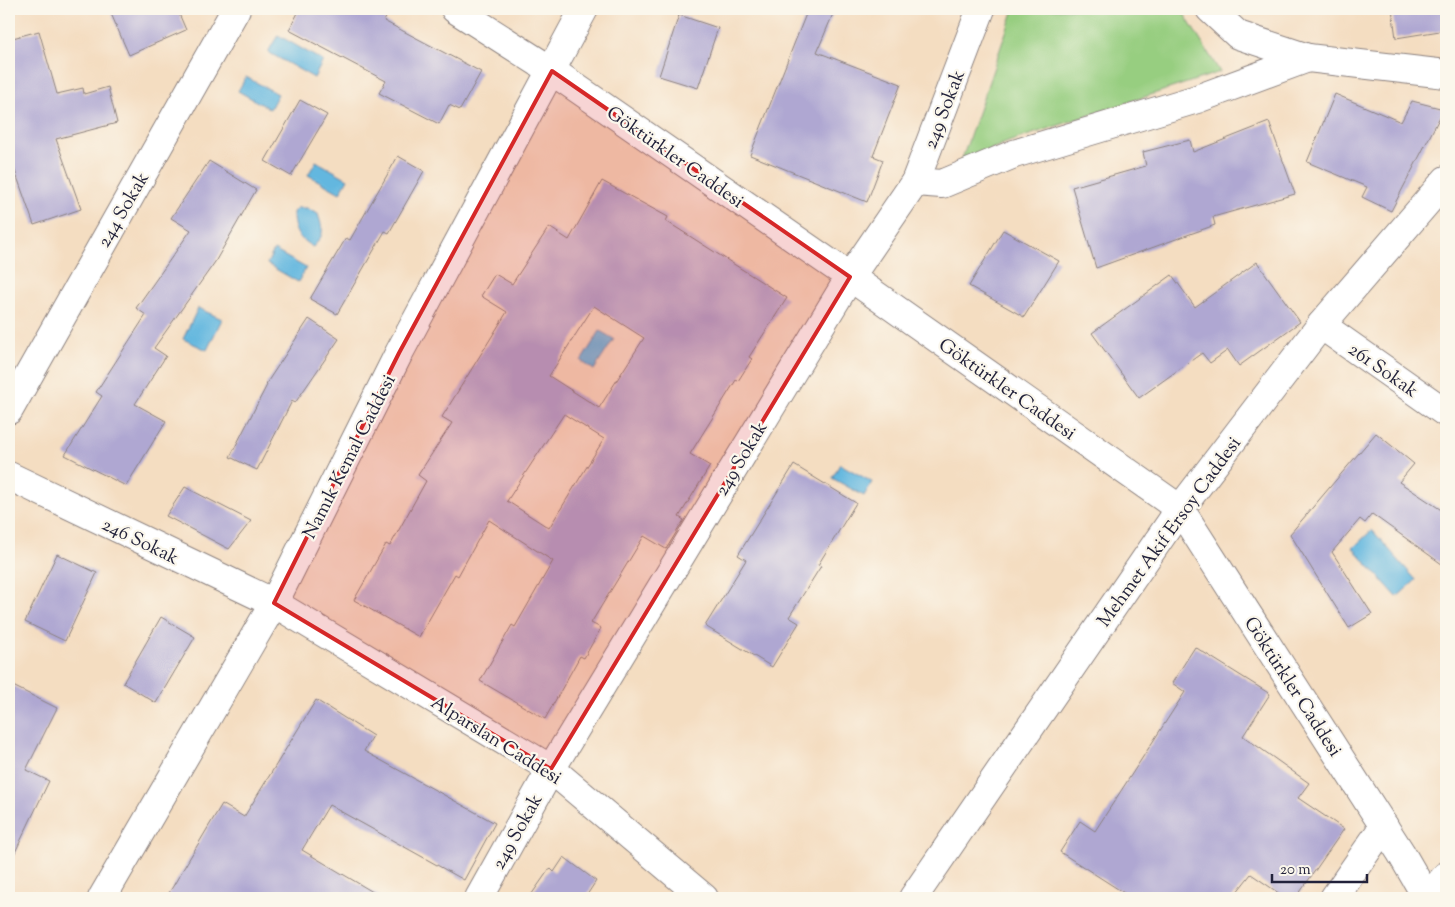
<svg xmlns="http://www.w3.org/2000/svg" width="1455" height="907" font-family="'Sorts Mill Goudy',serif">
<rect width="100%" height="100%" fill="#fbf7ec"/>
<filter id="ink" filterUnits="userSpaceOnUse"><feTurbulence type="fractalNoise" baseFrequency=".02" numOctaves="2"/><feDisplacementMap in="SourceGraphic" scale="10" xChannelSelector="R" yChannelSelector="G"/><feConvolveMatrix kernelMatrix="1 2 1 2 8 2 1 2 1" color-interpolation-filters="sRGB"/></filter>
<filter id="wash" filterUnits="userSpaceOnUse"><feTurbulence type="fractalNoise" baseFrequency=".0096" numOctaves="4" result="noise"/><feDisplacementMap in="SourceGraphic" scale="20" xChannelSelector="R" yChannelSelector="G"/><feGaussianBlur stdDeviation="1.12" result="paint"/><feColorMatrix in="noise" values="0 0 0 0 0 0 0 0 0 0 0 0 0 0 0 0 0 1.4 0 .05"/><feComposite in="paint" operator="in"/></filter>
<g filter="url(#wash)">
<rect width="100%" height="100%" fill="#f4ddc1"/>
<polygon fill="#97ce80" stroke="#5c785e" points="1014,9 1181,9 1220,72 1008,142 961,162"/>
<g fill="#63b7df" stroke="#426c8d">
<polygon points="278,35 323,61 314,78 268,52"/>
<polygon points="246,77 278,94 270,109 238,91"/>
<polygon points="316,161 348,179 340,193 308,175"/>
<path d="M297,208H307L318,214C323,231 326,233 313,247C297,238 293,230 293,212Z"/>
<polygon points="274,250 306,268 298,282 267,264"/>
<polygon points="198,308 222,319 207,350 183,339"/>
<polygon points="600,331 614,339 594,370 581,361"/>
<polygon points="840,464 872,482 864,496 832,478"/>
<polygon points="1372,530 1416,580 1397,597 1353,548"/>
</g>
<g id="blocks">
<g fill="#afa7d2" fill-rule="evenodd">
<polygon points="109,9 177,9 186,30 129,55"/>
<polygon points="300,9 391,9 384,21 481,72 460,110 449,105 439,124 379,93 386,81 289,30"/>
<polygon points="808,9 835,9 817,52 901,84 873,156 883,160 867,202 750,155"/>
<polygon points="1392,9 1446,9 1446,30 1396,38"/>
<polygon points="679,15 718,28 698,88 659,76"/>
<polygon points="39,31 57,94 83,88 84,94 108,87 117,123 56,139 81,209 34,225 9,154 9,39"/>
<polygon points="1335,94 1401,122 1412,101 1444,109 1391,211 1362,197 1367,187 1307,162"/>
<polygon points="300,100 327,115 291,176 265,161"/>
<polygon points="1269,122 1295,194 1213,217 1215,225 1096,268 1072,187 1146,166 1143,152 1190,140 1193,152"/>
<polygon points="398,156 424,171 389,233 385,231 337,314 310,299 346,238 350,240"/>
<polygon points="209,161 256,190 215,262 154,348 166,356 135,404 166,421 126,486 65,455 102,396 96,392 146,315 136,308 191,230 171,218"/>
<path d="M602,181L668,217L666,221L787,298L749,357L752,359L738,381L736,380L690,454L710,466L679,517L684,520L666,549L644,536L591,623L601,628L584,658L580,656L545,719L480,681L512,625L515,627L553,561L489,520L458,576L455,574L419,637L354,600L386,544L390,546L426,481L418,475L452,423L442,417L507,312L481,296L495,274L512,284L549,227L569,240ZM594,306L644,338L599,408L549,376ZM564,414L604,439L549,528L507,501Z"/>
<polygon points="1003,230 1059,261 1024,317 969,286"/>
<polygon points="1257,262 1300,322 1239,366 1228,350 1210,363 1202,353 1139,398 1092,333 1172,275 1195,307"/>
<polygon points="309,319 339,339 295,403 292,401 257,470 230,457 267,385 266,384"/>
<polygon points="1376,433 1414,464 1399,482 1446,513 1446,567 1372,514 1365,523 1360,519 1332,552 1372,614 1349,628 1290,534"/>
<polygon points="794,465 856,503 818,565 821,566 789,617 799,623 772,667 705,626 746,560 738,555"/>
<polygon points="185,487 251,521 229,549 166,516"/>
<polygon points="57,554 97,573 65,641 25,622"/>
<polygon points="161,617 195,637 156,703 123,683"/>
<polygon points="1195,647 1270,694 1243,736 1309,783 1298,798 1344,829 1296,898 1286,898 1251,874 1232,898 1132,898 1060,852 1080,821 1095,831 1185,692 1172,683"/>
<polygon points="9,684 57,708 26,770 49,781 9,865"/>
<polygon points="316,700 373,736 364,751 495,823 464,880 329,805 302,850 383,898 166,898 222,804 244,817"/>
<polygon points="564,857 596,881 585,898 529,898 550,868 554,872"/>
</g>
</g>
</g>
<g filter="url(#ink)">
<use href="#blocks" fill-opacity="0" stroke="#8b807e" stroke-width="1"/>
<g fill="none" stroke-linecap="round" stroke-linejoin="round">
<g stroke="#8b807e" stroke-width="30">
<g id="minor">
<polyline points="455,9 552,71 850,277 1180,509 1401,853 1427,898"/>
<polyline points="1210,9 1238,35 1308,58 1446,74"/>
<polyline points="915,182 942,184 1014,154 1197,99 1308,58"/>
<polyline points="1321,325 1446,413"/>
<polyline points="9,410 236,9"/>
<polyline points="9,476 274,603 551,769 704,898"/>
<polyline points="102,898 274,603 399,353 584,9"/>
<polyline points="479,898 551,769 850,277 915,182 981,9"/>
<polyline points="913,898 1180,509 1321,325 1446,180"/>
<polyline points="1334,898 1384,826"/>
<polyline points="1427,898 1446,876"/>
</g>
</g>
<use href="#minor" stroke="#fff" stroke-width="28"/>
</g>
</g>
<path fill="#d62828" fill-opacity="0.2" stroke="#d62828" stroke-width="4" stroke-linejoin="round" d="M552,71L850,277L551,769L274,603L399,353Z"/>
<g text-anchor="middle" stroke-width="4.5" stroke-linejoin="round" paint-order="stroke">
<g font-size="19" fill="#22223b" stroke="#fbf7ec">
<text transform="translate(943 109) rotate(-69)" y="7">249 Sokak</text>
<text transform="translate(676 156) rotate(35)" y="7">Göktürkler Caddesi</text>
<text transform="translate(122 209) rotate(-60)" y="7">244 Sokak</text>
<text transform="translate(1384 369) rotate(35)" y="7">261 Sokak</text>
<text transform="translate(1008 388) rotate(35)" y="7">Göktürkler Caddesi</text>
<text transform="translate(348 456) rotate(-63)" y="7">Namık Kemal Caddesi</text>
<text transform="translate(740 458) rotate(-59)" y="7">249 Sokak</text>
<text transform="translate(1168 531) rotate(-54)" y="7">Mehmet Akif Ersoy Caddesi</text>
<text transform="translate(141 540) rotate(26)" y="7">246 Sokak</text>
<text transform="translate(1294 686) rotate(57)" y="7">Göktürkler Caddesi</text>
<text transform="translate(497 739) rotate(32)" y="7">Alparslan Caddesi</text>
<text transform="translate(516 831) rotate(-61)" y="7">249 Sokak</text>
</g>
</g>
<rect width="1455" height="907" fill="none" stroke="#fbf7ec" stroke-width="30"/>
<path d="M1272 874v8h95v-8" fill="none" stroke="#22223b" stroke-width="2.5"/>
<text x="1280" y="874" font-size="15" fill="#22223b" stroke="#fbf7ec" stroke-width="4" paint-order="stroke">20 m</text>
</svg>
